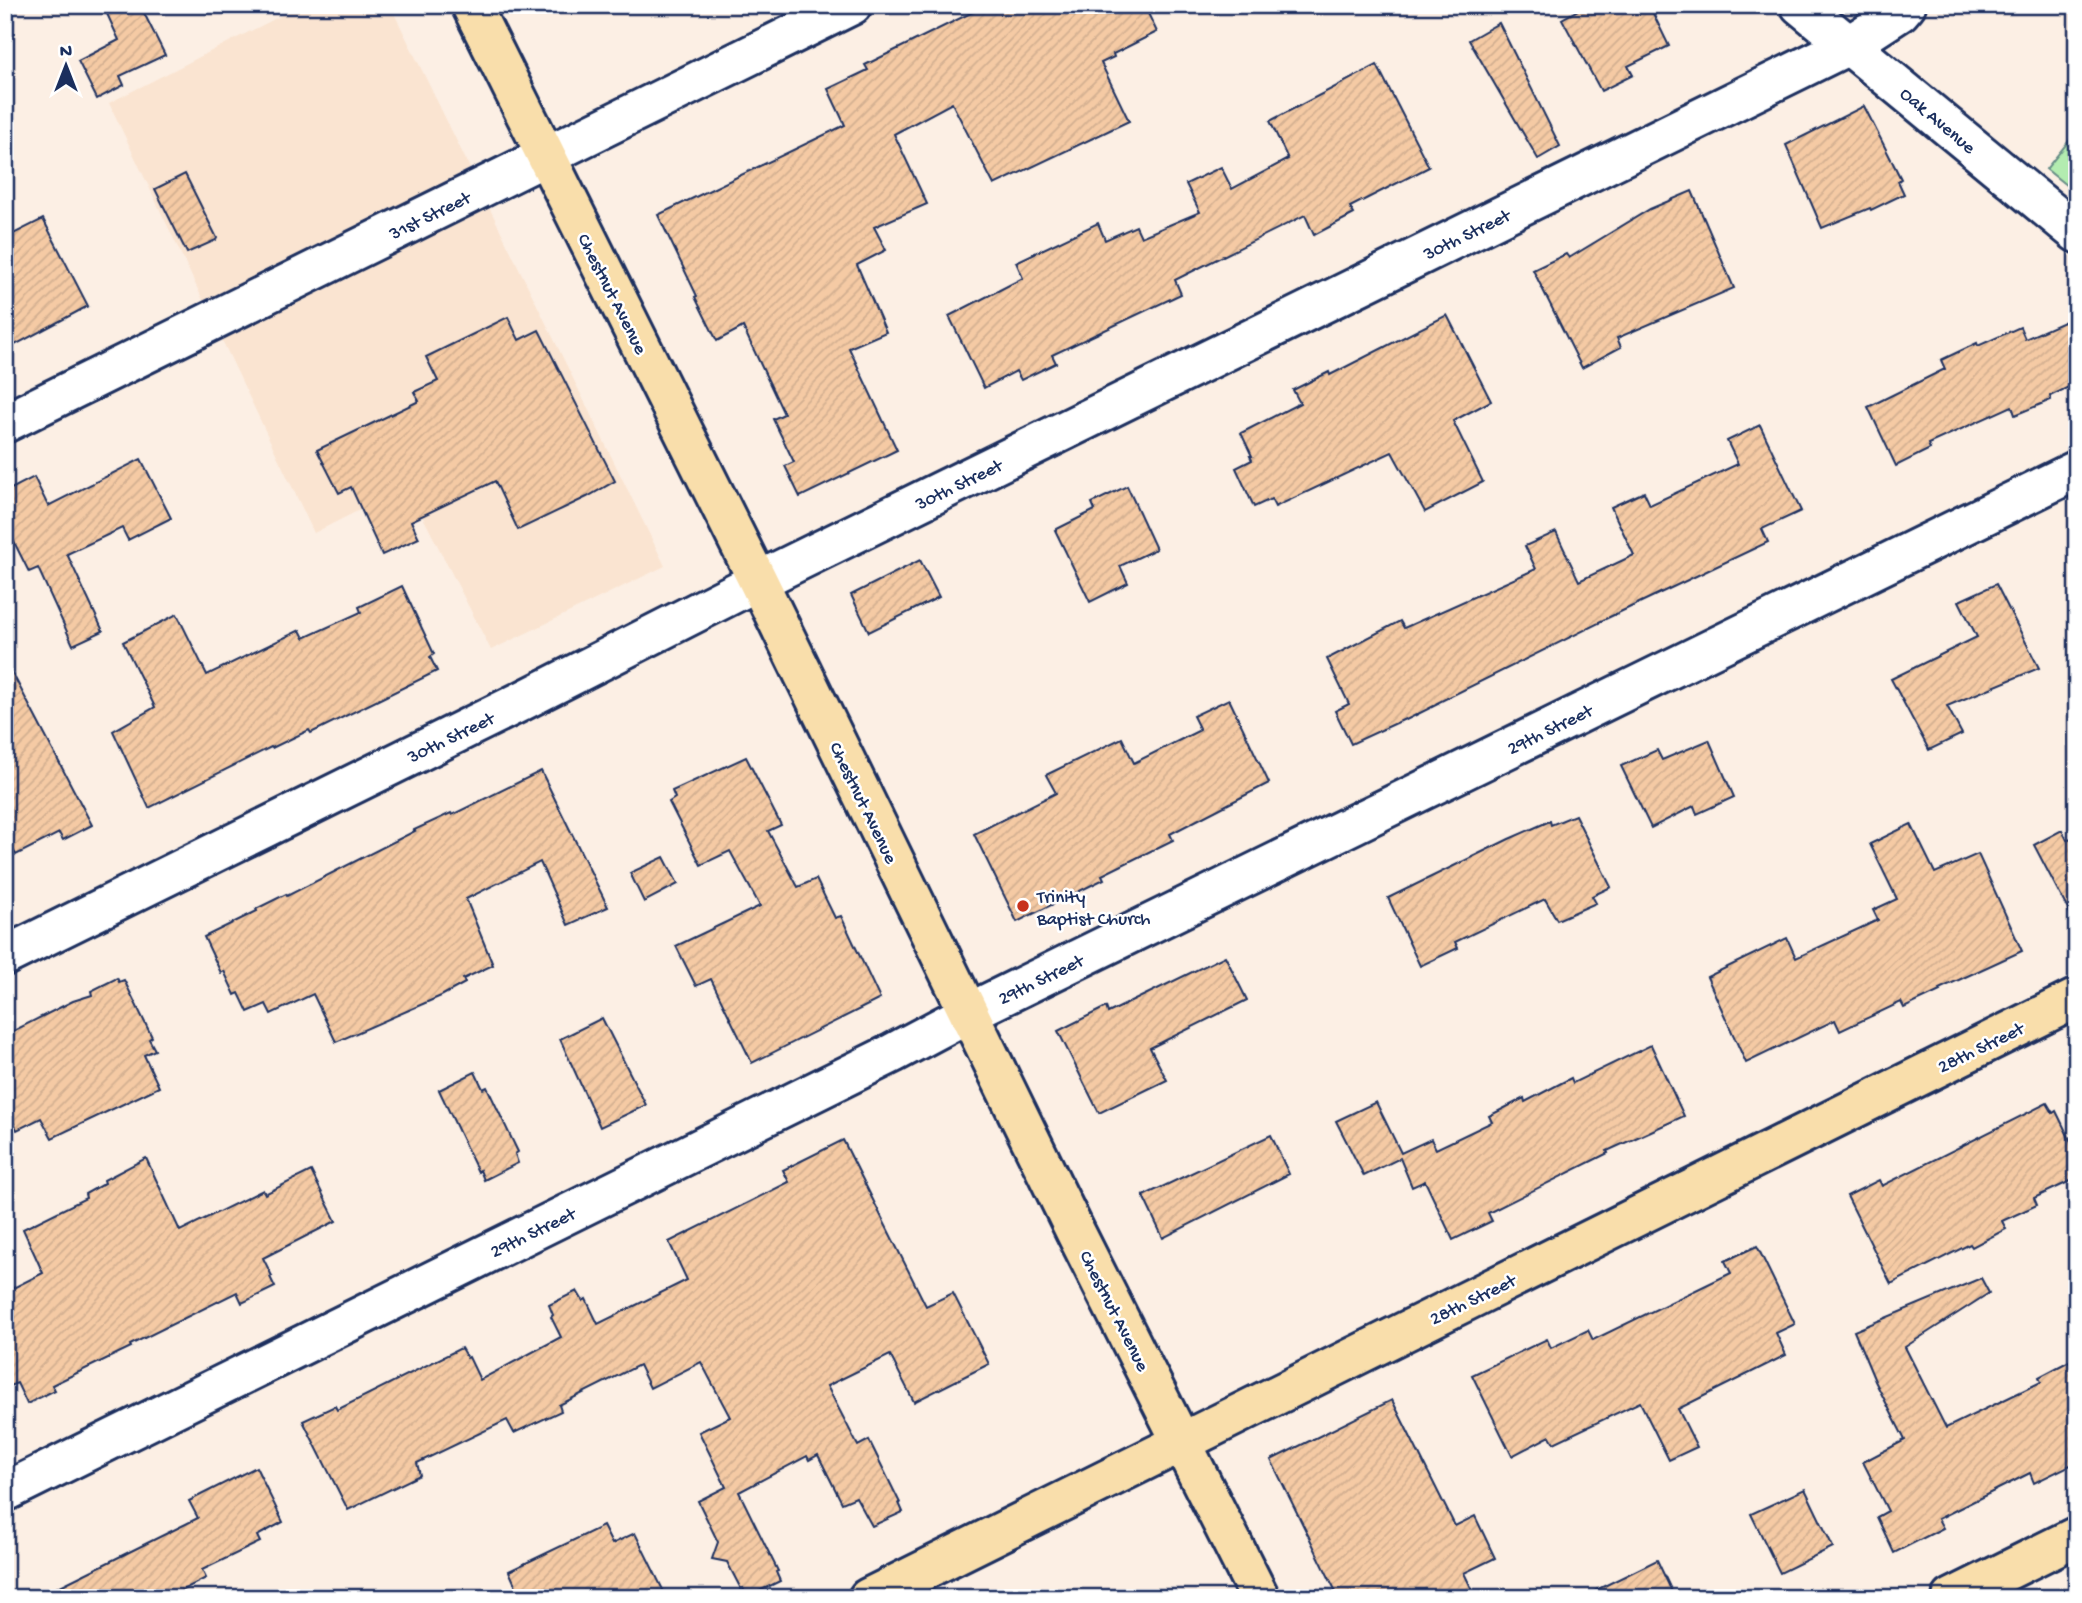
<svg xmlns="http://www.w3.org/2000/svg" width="2082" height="1603" font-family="'Gochi Hand',sans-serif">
<defs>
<pattern id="building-hatch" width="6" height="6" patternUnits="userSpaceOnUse" patternTransform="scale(1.75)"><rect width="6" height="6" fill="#f5caa4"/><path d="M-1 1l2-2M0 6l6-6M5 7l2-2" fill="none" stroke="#d1ae90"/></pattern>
</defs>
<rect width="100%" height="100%" fill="#fcefe4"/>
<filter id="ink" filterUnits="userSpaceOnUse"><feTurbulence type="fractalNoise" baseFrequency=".0143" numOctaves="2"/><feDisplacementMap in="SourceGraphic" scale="14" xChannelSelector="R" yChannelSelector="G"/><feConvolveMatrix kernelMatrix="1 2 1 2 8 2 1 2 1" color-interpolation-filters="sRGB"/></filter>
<g filter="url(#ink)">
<polygon fill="#fae4d1" points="302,5 390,5 665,566 491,650 407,486 314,533 109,103"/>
<polygon fill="#b3ecb0" stroke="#678e87" stroke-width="2" points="2077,131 2077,194 2046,169"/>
<g fill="url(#building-hatch)" stroke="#1b2f5e" stroke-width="2">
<polygon points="103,5 140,5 165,55 120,76 124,85 97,99 78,61 119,40"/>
<polygon points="987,5 1144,5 1157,32 1113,54 1114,57 1101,63 1129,121 994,185 952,103 894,134 927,204 874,227 886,250 857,265 886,332 849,348 897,450 800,497 785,466 794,462 773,419 784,414 743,327 717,341 695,297 697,296 658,215 845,125 828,89 868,70 865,65"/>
<polygon points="1587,5 1649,5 1669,46 1628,66 1633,75 1601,91 1562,19"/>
<polygon points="1499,23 1560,146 1538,159 1469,40"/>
<polygon points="1377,65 1429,167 1350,207 1354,214 1314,235 1305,215 1175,280 1181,294 1052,355 1056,363 1021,380 1016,371 984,388 949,316 1023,278 1016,262 1098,223 1105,240 1136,226 1141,237 1200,212 1186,184 1221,167 1232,189 1288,159 1270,121"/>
<polygon points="1864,106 1901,179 1898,181 1904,194 1871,210 1870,208 1822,228 1786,145"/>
<polygon points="185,174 217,238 216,240 187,253 155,189"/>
<polygon points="1692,191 1734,288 1617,338 1621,347 1582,368 1533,270 1566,254 1569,258 1650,209"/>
<polygon points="43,219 88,306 15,345 5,325 5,238"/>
<polygon points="1447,315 1491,401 1453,421 1483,482 1425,512 1392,452 1275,507 1271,499 1254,507 1236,468 1252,460 1250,456 1252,456 1241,433 1300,403 1293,390 1329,372 1330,375"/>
<polygon points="2077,316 2077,383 2050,396 2051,400 2015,415 2012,406 1928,444 1930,449 1896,466 1868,407 1945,369 1941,360 1977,343 1978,346 2020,327 2025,339"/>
<polygon points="508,317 519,340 539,330 615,481 587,497 518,530 495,481 411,521 419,538 382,555 351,487 339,493 317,450 419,401 414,392 438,381 426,357"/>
<polygon points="1760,425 1801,511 1762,529 1768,542 1599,622 1599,623 1437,703 1438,704 1406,720 1405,719 1351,744 1335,711 1349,704 1327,659 1400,621 1404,628 1536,569 1525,546 1556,532 1579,581 1634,555 1611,507 1644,492 1650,505 1738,464 1727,441"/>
<polygon points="141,459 171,518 128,540 122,528 67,554 103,631 73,645 38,568 29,572 5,524 5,492 34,477 48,506"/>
<polygon points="1127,486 1156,549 1120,566 1128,583 1090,602 1055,530 1095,510 1092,503"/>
<polygon points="920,560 939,597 869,632 851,595"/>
<polygon points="1996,584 2039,668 1947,706 1962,734 1929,750 1891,679 1977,637 1959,601"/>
<polygon points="402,586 434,654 430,657 437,671 311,733 309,730 272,748 271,747 149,808 113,731 155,707 123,642 177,614 207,675 300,630 304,638 361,612 359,607"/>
<polygon points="5,659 92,825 63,840 59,833 16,855 5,835"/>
<polygon points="1229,699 1269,783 1170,834 1173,840 1102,875 1104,879 1017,922 974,834 1056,793 1046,775 1122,738 1134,763 1200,730 1193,716"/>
<polygon points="1709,740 1734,797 1697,814 1694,806 1651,828 1621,766 1657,750 1662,760"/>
<polygon points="746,757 781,825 768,831 798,887 816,879 835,918 841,916 880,999 752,1063 711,979 696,986 676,946 760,906 730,851 701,865 669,802 675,798 672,791"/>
<polygon points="541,771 608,907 568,925 540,862 466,899 493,965 463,979 465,983 441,996 336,1042 313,994 271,1014 266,1004 248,1012 239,993 235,995 224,971 221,973 204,937 257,911 256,909 286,894 287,896 415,831 414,830 451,813 452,815"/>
<polygon points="1575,815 1611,887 1592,896 1596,903 1557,920 1545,899 1455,942 1458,948 1420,966 1388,898 1509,839 1550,821 1551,825"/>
<polygon points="1911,824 1935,873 1978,854 2022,951 1939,989 1940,991 1904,1008 1901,1002 1840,1031 1835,1020 1746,1063 1707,977 1787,938 1796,958 1878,920 1873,910 1897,899 1870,844"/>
<polygon points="2062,830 2067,840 2077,835 2077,927 2034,845"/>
<polygon points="664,857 678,884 644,902 630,873"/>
<polygon points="1225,956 1247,1000 1150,1048 1167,1080 1099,1113 1058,1031 1106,1007 1108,1013"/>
<polygon points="117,978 119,982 124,980 152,1037 149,1039 155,1050 144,1055 159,1087 52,1138 41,1118 17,1130 5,1106 5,1035 73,1001 92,995 91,991"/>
<polygon points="602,1018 646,1105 600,1127 560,1039"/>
<polygon points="1651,1045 1684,1116 1607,1151 1608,1153 1488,1213 1492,1221 1453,1240 1425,1181 1412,1187 1400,1158 1364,1176 1336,1121 1376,1102 1401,1153 1431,1139 1436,1149 1492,1122 1489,1116 1524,1098 1525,1102 1571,1078 1573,1083"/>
<polygon points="475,1072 483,1089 487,1087 518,1152 515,1154 518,1163 484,1180 480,1170 478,1172 439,1090"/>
<polygon points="2047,1103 2053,1113 2056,1111 2077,1154 2077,1178 2034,1198 2037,1205 2002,1221 2006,1229 1972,1247 1970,1244 1891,1284 1847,1196 1879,1180 1882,1186"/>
<polygon points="1271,1135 1289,1174 1163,1238 1143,1196"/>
<polygon points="843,1140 926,1306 953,1293 989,1364 914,1402 890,1355 827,1386 858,1446 869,1440 900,1503 899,1503 903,1512 872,1526 856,1497 842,1503 818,1455 809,1460 807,1456 739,1492 778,1571 776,1572 780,1581 747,1597 743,1588 741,1589 727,1562 712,1559 718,1542 698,1501 726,1487 699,1432 730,1417 701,1362 650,1388 639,1365 559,1405 561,1411 514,1433 507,1420 417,1463 420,1475 348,1510 303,1421 335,1406 337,1410 461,1348 467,1358 469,1357 480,1380 561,1337 551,1317 553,1315 549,1305 577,1291 583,1301 586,1299 598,1324 687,1280 669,1242 789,1182 783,1170"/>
<polygon points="146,1158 180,1231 263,1190 265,1194 311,1171 336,1221 263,1258 272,1276 270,1277 275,1287 242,1303 237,1292 130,1345 131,1347 52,1385 55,1390 27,1404 17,1383 5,1388 5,1292 43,1273 23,1229 86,1198 85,1194 105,1183 104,1180"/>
<polygon points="1757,1246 1795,1324 1776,1333 1786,1355 1678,1409 1697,1447 1669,1460 1640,1402 1554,1443 1550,1436 1512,1456 1472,1375 1547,1339 1551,1348 1588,1330 1593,1340 1731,1273 1725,1261"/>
<polygon points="1981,1278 1989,1293 1905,1347 1946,1428 2041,1382 2039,1377 2077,1357 2077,1462 2034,1483 2030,1473 1938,1519 1943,1528 1894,1553 1877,1517 1888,1511 1863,1462 1905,1440 1875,1381 1854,1331"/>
<polygon points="1392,1400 1455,1526 1475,1516 1495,1558 1464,1573 1476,1598 1339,1598 1271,1460"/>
<polygon points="256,1467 283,1522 257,1536 260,1542 202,1570 206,1578 167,1598 36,1598 198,1518 189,1501"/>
<polygon points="1805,1489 1833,1547 1780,1573 1751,1514"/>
<polygon points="603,1526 612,1544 635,1533 667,1598 521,1598 509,1571"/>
<polygon points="1657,1560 1675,1598 1580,1598"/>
</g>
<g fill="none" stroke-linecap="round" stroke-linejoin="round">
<g stroke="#1b2f5e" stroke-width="44">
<g id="minor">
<polyline points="1800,5 2077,233"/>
<polyline points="5,423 852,5"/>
<polyline points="5,956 522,701 758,581 1849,45 1900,12 1906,5"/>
<polyline points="5,1492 893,1053 970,1012 2077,470"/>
</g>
</g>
<g stroke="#1b2f5e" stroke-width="44">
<g id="major">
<polyline points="471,5 758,581 1076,1233 1260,1598"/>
<polyline points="868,1598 2077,998"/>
<polyline points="1952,1598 2077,1536"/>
</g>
</g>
<use href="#minor" stroke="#fff" stroke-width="38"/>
<use href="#major" stroke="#f9deab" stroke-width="38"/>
</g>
</g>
<circle fill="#c8321e" stroke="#fff" stroke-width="2.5" cx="1023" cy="906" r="7"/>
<g text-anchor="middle" stroke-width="5" stroke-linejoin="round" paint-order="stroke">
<g font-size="19" fill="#1b2f5e" stroke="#fff">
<text transform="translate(1939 119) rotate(40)" y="7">Oak Avenue</text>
<text transform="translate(429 214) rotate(-26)" y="7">31st Street</text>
<text transform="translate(1466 233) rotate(-26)" y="7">30th Street</text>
<text transform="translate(614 293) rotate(63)" y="7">Chestnut Avenue</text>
<text transform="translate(958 483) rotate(-26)" y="7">30th Street</text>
<text transform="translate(1549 728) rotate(-26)" y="7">29th Street</text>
<text transform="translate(450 736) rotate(-26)" y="7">30th Street</text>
<text transform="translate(865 802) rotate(64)" y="7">Chestnut Avenue</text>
<text transform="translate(1040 978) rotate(-26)" y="7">29th Street</text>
<text transform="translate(1980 1046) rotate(-26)" y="7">28th Street</text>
<text transform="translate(532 1231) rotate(-26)" y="7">29th Street</text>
<text transform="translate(1472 1298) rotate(-26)" y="7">28th Street</text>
<text transform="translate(1116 1310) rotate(63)" y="7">Chestnut Avenue</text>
</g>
<g font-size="19" fill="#1b2f5e" stroke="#fff" text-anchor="start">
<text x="1037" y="902">Trinity<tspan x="1037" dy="22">Baptist Church</tspan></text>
</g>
</g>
<rect width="2082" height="1603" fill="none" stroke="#fff" stroke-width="28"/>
<rect x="14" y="14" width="2054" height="1575" fill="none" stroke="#1b2f5e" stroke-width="2.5" filter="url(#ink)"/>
<g transform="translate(66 66)" stroke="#ffffff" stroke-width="5" paint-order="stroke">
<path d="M0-5L12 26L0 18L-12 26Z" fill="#1b2f5e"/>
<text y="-10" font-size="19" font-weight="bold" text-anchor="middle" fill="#1b2f5e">N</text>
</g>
</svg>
